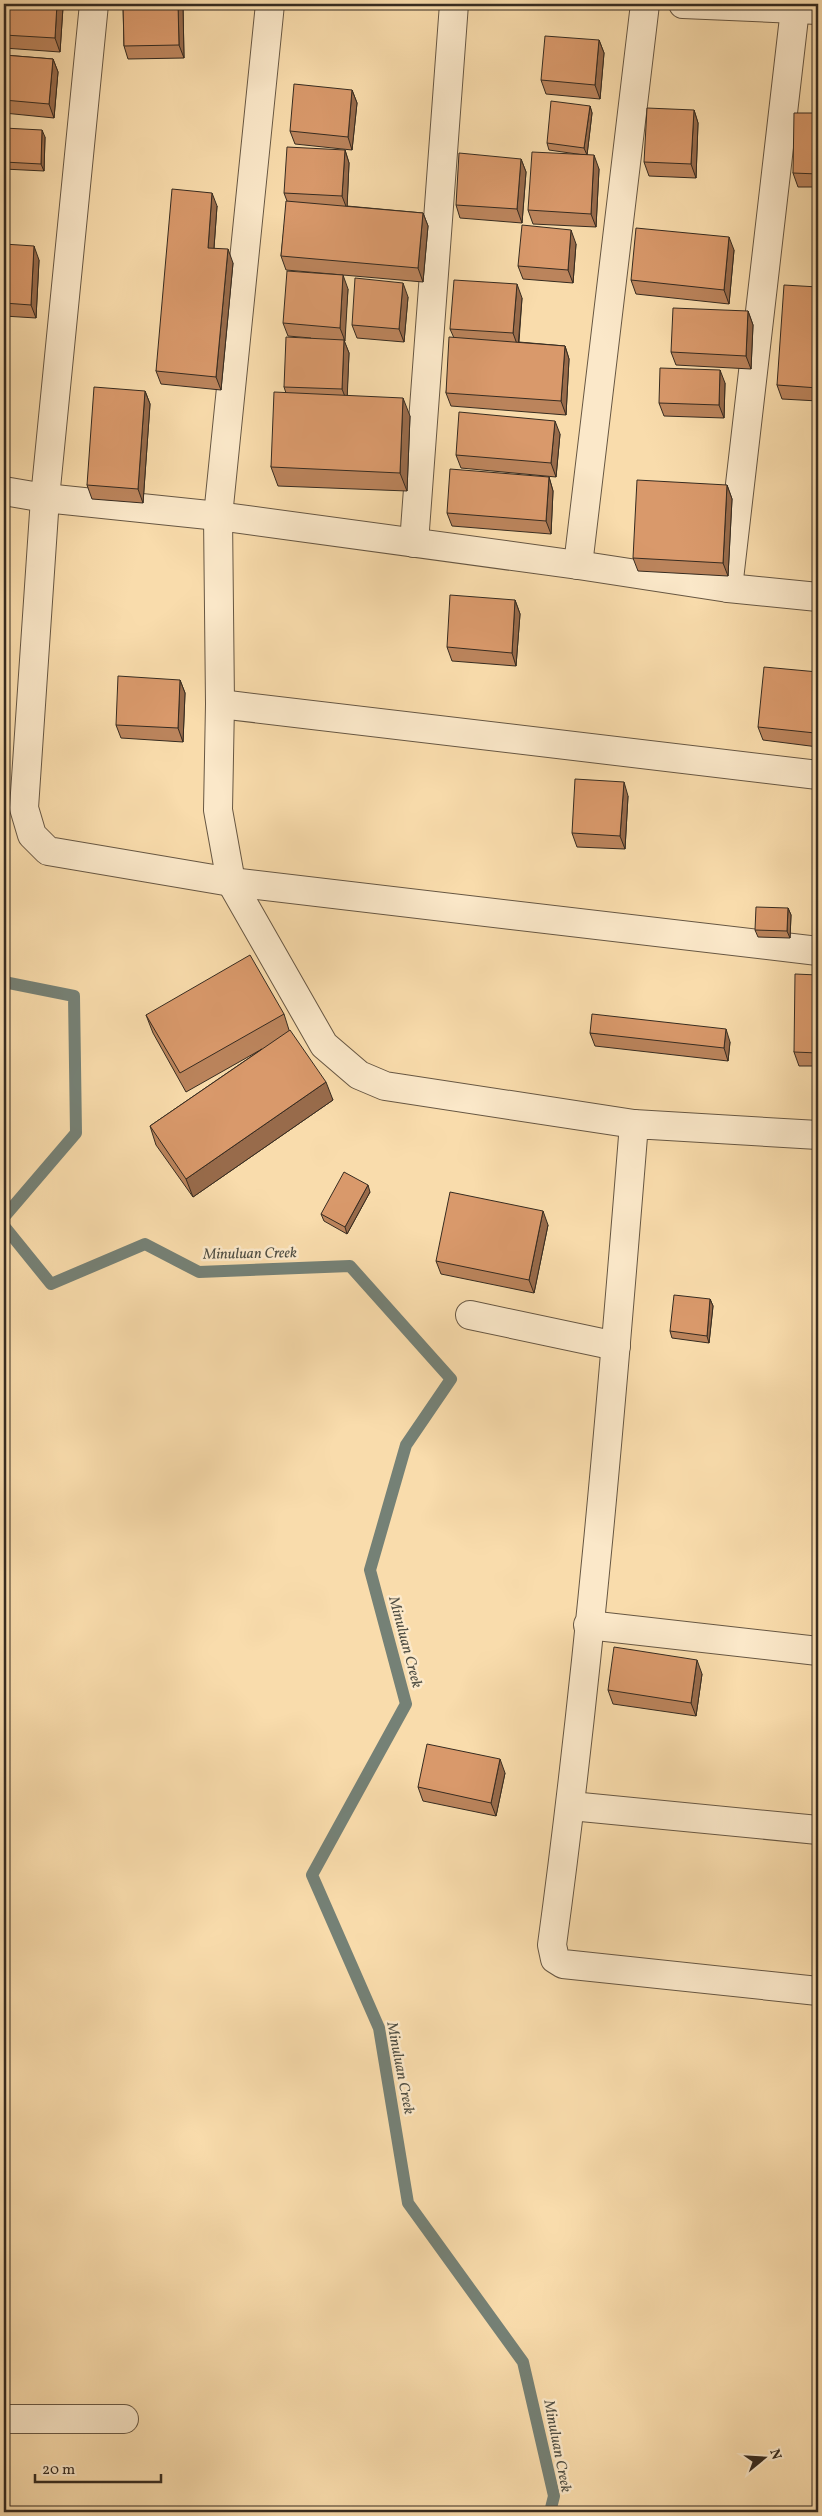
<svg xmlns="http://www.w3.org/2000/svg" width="822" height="2516" font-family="Vollkorn,serif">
<rect width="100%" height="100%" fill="#f9dcac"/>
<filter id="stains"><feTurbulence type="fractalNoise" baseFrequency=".004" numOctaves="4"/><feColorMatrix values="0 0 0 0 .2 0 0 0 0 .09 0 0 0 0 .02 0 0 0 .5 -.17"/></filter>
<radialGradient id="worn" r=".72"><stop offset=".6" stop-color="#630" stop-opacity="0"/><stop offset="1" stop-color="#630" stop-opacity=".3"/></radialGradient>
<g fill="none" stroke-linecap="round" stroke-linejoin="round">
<g stroke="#758176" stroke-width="12">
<polyline points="4,982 74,996 76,1133 4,1217"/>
<polyline points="4,1226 51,1284 145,1244 199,1272 350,1266 451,1379 406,1445 370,1570 406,1704 312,1875 379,2028 408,2203 523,2362 554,2496 550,2512"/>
</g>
<g stroke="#675743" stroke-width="30">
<g id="minor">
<polyline points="94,4 45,498 24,808 32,835 48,851 231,882 818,951"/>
<polyline points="270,4 218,516 220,704 218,810 231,882 324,1045 359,1075 385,1086 634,1124"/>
<polyline points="683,4 818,10"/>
<polyline points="4,491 45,498 218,516 578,565 728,588 818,597"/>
<polyline points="414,543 454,4"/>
<polyline points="578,565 645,4"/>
<polyline points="728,588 795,9"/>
<polyline points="220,704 818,775"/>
<path d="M818,1135L634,1124C612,1398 589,1673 552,1945L555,1959L563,1964L818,1991"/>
<polyline points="470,1315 616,1346"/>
<polyline points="588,1625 818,1651"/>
<polyline points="571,1806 818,1830"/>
<polyline points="4,2419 124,2419"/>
</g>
</g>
<use href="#minor" stroke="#fbe8c9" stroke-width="28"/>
</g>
<g fill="#bb845c" stroke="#362b20">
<polygon points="4,4 63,7 60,52 4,48"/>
<polygon points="123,4 181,4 183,7 184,58 128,59 124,46"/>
<polygon points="599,40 604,53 600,99 546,94 541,80"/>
<polygon points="4,55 53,59 58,72 54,118 4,113"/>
<polygon points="352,90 357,103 352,150 295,144 290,131"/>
<polygon points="590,106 592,113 587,155 599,169 596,227 533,224 528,210 584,155 549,150 547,143"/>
<polygon points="694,110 698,123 696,178 649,176 644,162"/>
<polygon points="818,113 818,187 798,187 793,173"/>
<polygon points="4,128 45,137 44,171 4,169"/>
<polygon points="345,150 349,163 347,206 423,213 428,226 423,282 286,270 281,256 287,201 284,193"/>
<polygon points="521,159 526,172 522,223 460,218 456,205"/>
<polygon points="217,206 214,248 233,263 221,390 161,384 156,371"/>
<polygon points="4,244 39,260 36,318 4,316"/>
<polygon points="576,244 573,283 523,279 518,266"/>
<polygon points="734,250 729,304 636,294 631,280"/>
<polygon points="818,287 818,401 782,399 777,385"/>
<polygon points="348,289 344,341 349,353 347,395 410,416 407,491 278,486 271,467 286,393 284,387 311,338 288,336 283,323"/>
<polygon points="408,297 404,342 357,338 352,325"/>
<polygon points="522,298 519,342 565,346 569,359 566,415 451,406 446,393 454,338 450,329"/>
<polygon points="748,311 753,325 751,369 676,365 671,352"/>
<polygon points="725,383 724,418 664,416 659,403"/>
<polygon points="145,391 150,404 143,503 92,499 87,485"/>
<polygon points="560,434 556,477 461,468 456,455"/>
<polygon points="549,477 553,491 551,534 452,526 447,513"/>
<polygon points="727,485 732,499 728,576 638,571 633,558"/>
<polygon points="515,600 520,614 516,666 452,661 447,647"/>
<polygon points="818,672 818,747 763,740 758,727"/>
<polygon points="180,680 185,693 183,742 121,738 116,725"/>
<polygon points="628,796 625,849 577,847 572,833"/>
<polygon points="788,908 791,915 790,938 758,937 755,930"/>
<polygon points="818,975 818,1066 799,1066 794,1052"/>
<polygon points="284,1014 289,1030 333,1100 193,1197 156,1145 150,1126 262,1049 186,1092 153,1033 146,1015"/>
<polygon points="590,1033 730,1042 728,1061 595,1046"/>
<polygon points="370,1192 347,1234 324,1221 321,1214"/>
<polygon points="548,1225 534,1293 441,1274 436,1261"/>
<polygon points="710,1299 713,1306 709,1343 672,1338 670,1331"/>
<polygon points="702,1674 696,1716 613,1704 608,1690"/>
<polygon points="505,1773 496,1816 423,1801 418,1787"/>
</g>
<g fill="#986b4b" stroke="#362b20">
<polygon points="57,4 62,4 63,7 60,52 55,38"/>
<polygon points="178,4 181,4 183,7 184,58 179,45"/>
<polygon points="599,40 604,53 600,99 595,85"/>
<polygon points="53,59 58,72 54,118 49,104"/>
<polygon points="352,90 357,103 352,150 348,137"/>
<polygon points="590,106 592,113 587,155 584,148"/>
<polygon points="694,110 698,123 696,178 691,164"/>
<polygon points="42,130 45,137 44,171 41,164"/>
<polygon points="345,150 349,163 347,209 342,196"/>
<polygon points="594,155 599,169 596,227 591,214"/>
<polygon points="521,159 526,172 522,223 517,209"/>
<polygon points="212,193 217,206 213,261 208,248"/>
<polygon points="423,213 428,226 423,282 418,268"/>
<polygon points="571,230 576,244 573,283 568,270"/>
<polygon points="729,237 734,250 729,304 724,290"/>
<polygon points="34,246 39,260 36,318 31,305"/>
<polygon points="228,249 233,263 221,390 216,377"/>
<polygon points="343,275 348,289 345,341 340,328"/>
<polygon points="403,283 408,297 404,342 399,329"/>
<polygon points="517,284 522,298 518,347 513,333"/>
<polygon points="748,311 753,325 751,369 746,356"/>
<polygon points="344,340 349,353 347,402 342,389"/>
<polygon points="565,346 569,359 566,415 561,401"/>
<polygon points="720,370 725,383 724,418 719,405"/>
<polygon points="6,388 8,395 5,426 4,424 4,405"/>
<polygon points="145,391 150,404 143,503 138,489"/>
<polygon points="403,398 410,416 407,491 400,473"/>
<polygon points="555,421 560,434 556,477 551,463"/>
<polygon points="549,477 553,491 551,534 546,521"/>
<polygon points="727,485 732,499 728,576 723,563"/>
<polygon points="515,600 520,614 516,666 512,653"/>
<polygon points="180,680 185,693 183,742 178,728"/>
<polygon points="818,696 818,743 815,733"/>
<polygon points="624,782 628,796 625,849 620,836"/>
<polygon points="788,908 791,915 790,938 787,931"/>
<polygon points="726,1029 730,1042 728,1061 724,1048"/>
<polygon points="326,1082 333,1100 193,1197 186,1179"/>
<polygon points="368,1185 370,1192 347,1234 345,1227"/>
<polygon points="543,1211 548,1225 534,1293 529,1280"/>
<polygon points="710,1299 713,1306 709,1343 707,1336"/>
<polygon points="697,1660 702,1674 696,1716 691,1703"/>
<polygon points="500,1759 505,1773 496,1816 491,1803"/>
</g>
<g fill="#d9996b" stroke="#362b20">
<polygon points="4,4 57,4 55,38 4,35"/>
<polygon points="123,4 178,4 179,45 124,46"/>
<polygon points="545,36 599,40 595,85 541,80"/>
<polygon points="4,55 53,59 49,104 4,100"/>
<polygon points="294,84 352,90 348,137 290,131"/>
<polygon points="551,101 590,106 584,148 547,143"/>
<polygon points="647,108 694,110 691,164 644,162"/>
<polygon points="794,113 818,113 818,174 793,173"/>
<polygon points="4,128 42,130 41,164 4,162"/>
<polygon points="287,147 345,150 342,196 284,193"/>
<polygon points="532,152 594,155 591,214 528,210"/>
<polygon points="459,153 521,159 517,209 456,205"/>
<polygon points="172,189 212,193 208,248 228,249 216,377 156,371"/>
<polygon points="286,201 423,213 418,268 281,256"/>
<polygon points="522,225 571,230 568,270 518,266"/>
<polygon points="636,228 729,237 724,290 631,280"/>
<polygon points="4,244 34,246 31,305 4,303"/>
<polygon points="287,271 343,275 340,328 283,323"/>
<polygon points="355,278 403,283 399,329 352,325"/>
<polygon points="454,280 517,284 513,333 450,329"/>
<polygon points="784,285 818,287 818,388 777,385"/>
<polygon points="673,308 748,311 746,356 671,352"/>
<polygon points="286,337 344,340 342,389 284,387"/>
<polygon points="449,337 565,346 561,401 446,393"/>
<polygon points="660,368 720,370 719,405 659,403"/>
<polygon points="94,387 145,391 138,489 87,485"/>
<polygon points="4,388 6,388 4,405"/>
<polygon points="274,392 403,398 400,473 271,467"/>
<polygon points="459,412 555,421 551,463 456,455"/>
<polygon points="450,469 549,477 546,521 447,513"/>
<polygon points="637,480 727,485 723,563 633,558"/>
<polygon points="450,595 515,600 512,653 447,647"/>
<polygon points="764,667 818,672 818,696 815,733 758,727"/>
<polygon points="118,676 180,680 178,728 116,725"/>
<polygon points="575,779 624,782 620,836 572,833"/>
<polygon points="756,907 788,908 787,931 755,930"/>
<polygon points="250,955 284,1014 180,1073 146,1015"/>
<polygon points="795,974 818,975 818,1053 794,1052"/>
<polygon points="592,1014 726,1029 724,1048 590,1033"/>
<polygon points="290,1030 326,1082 186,1179 150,1126"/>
<polygon points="344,1172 368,1185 345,1227 321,1214"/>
<polygon points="450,1192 543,1211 529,1280 436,1261"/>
<polygon points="674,1295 710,1299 707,1336 670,1331"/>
<polygon points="614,1647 697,1660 691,1703 608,1690"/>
<polygon points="427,1744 500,1759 491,1803 418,1787"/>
</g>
<g text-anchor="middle" stroke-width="5" stroke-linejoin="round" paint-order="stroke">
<g font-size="15" font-style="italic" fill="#504f44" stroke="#fbe8c9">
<text transform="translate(250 1253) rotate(-1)" y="5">Minuluan Creek</text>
<text transform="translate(406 1642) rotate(75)" y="5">Minuluan Creek</text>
<text transform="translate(401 2068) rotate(79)" y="5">Minuluan Creek</text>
<text transform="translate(558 2446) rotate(79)" y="5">Minuluan Creek</text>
</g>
</g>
<rect width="822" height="2516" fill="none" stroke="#f9dcac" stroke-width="20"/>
<rect x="5" y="5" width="812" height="2506" fill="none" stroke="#362b20" stroke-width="2.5"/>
<rect x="10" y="10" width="802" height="2496" fill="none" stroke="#362b20"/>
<g transform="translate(764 2458) rotate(72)" stroke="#fbe8c9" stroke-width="4" paint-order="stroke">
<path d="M0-4L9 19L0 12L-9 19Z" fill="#362b20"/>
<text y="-8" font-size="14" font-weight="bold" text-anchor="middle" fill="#362b20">N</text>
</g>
<path d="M35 2474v8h126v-8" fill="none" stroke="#362b20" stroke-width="2.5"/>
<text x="42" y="2474" font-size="15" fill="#362b20" stroke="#fbe8c9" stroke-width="4" paint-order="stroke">20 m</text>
<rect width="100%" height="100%" filter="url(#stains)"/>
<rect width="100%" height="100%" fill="url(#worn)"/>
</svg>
